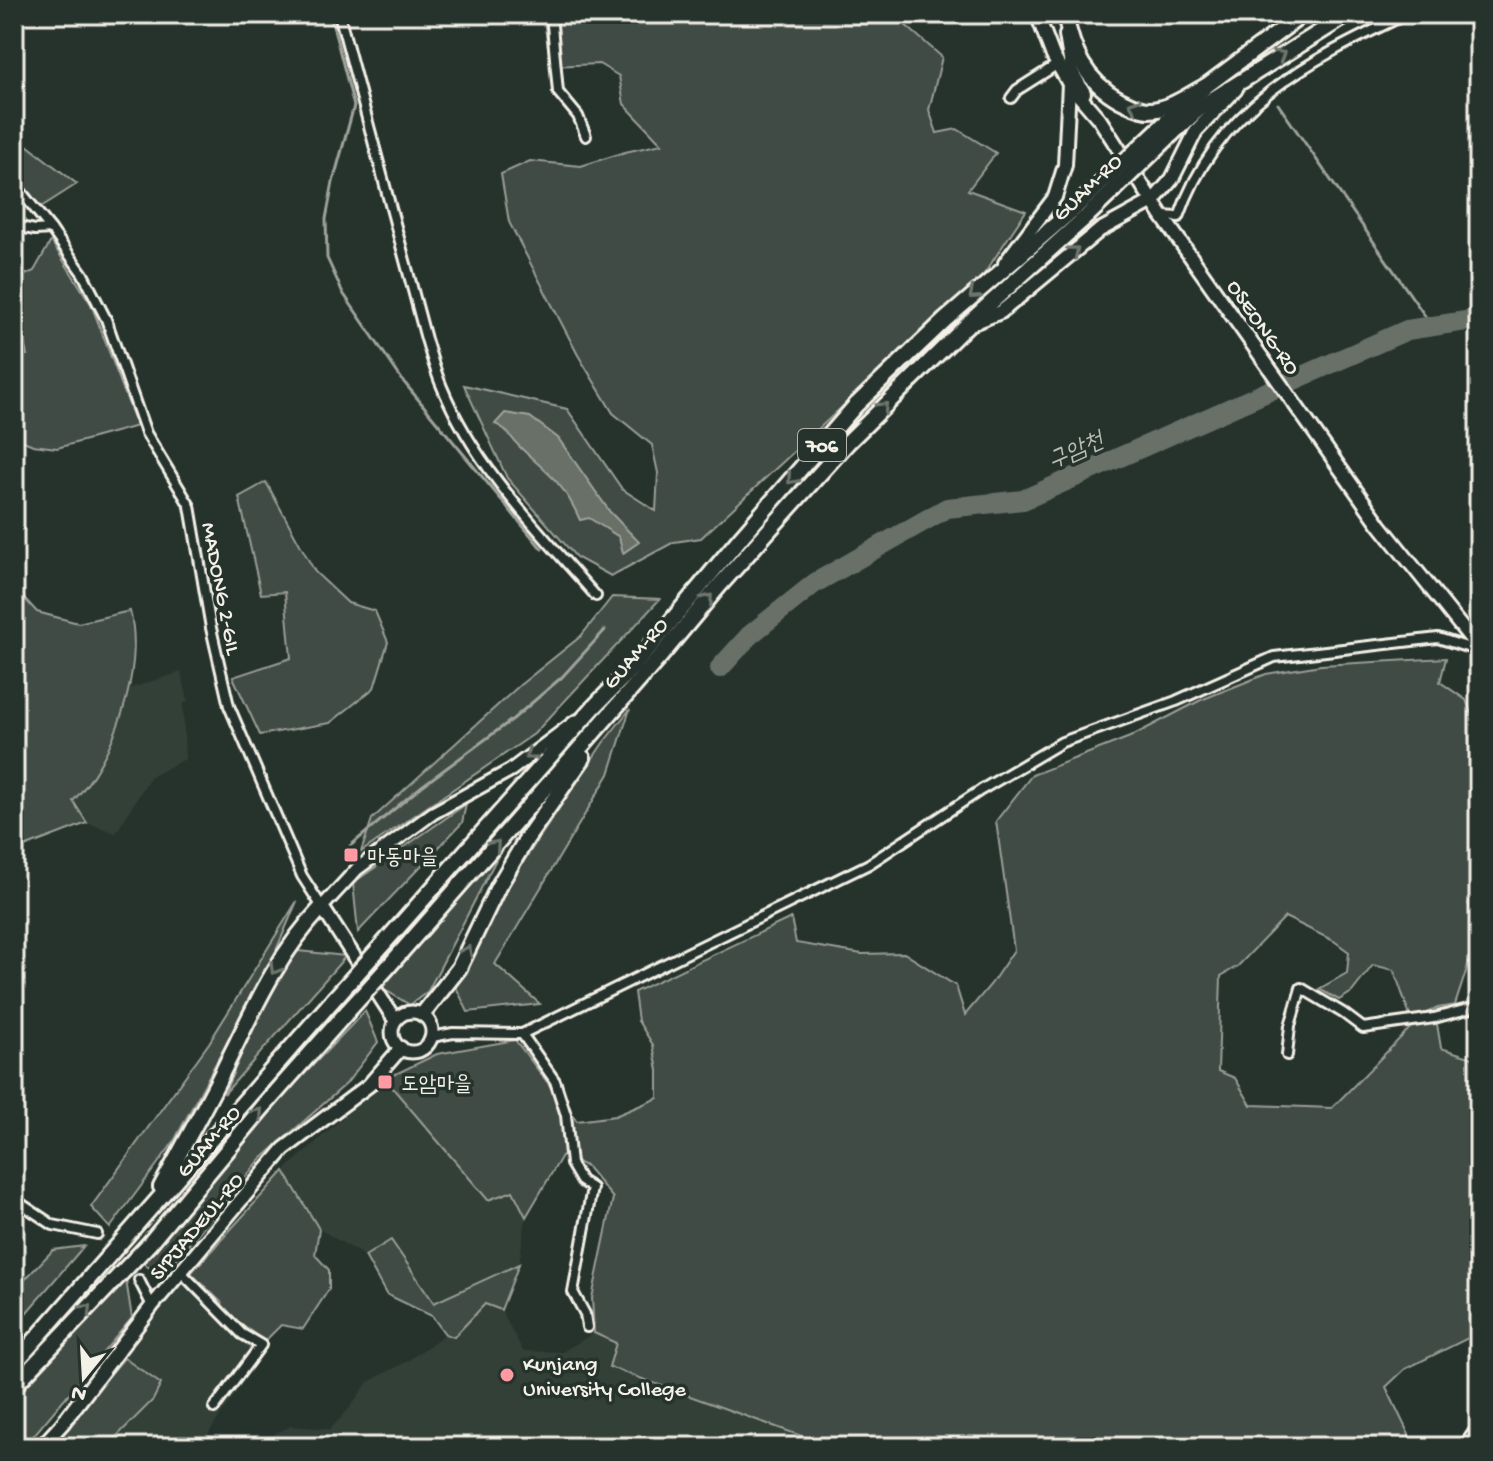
<svg xmlns="http://www.w3.org/2000/svg" width="1493" height="1461" font-family="'Gochi Hand','Poor Story',sans-serif">
<rect width="100%" height="100%" fill="#26332d"/>
<filter id="ink" filterUnits="userSpaceOnUse"><feTurbulence type="fractalNoise" baseFrequency=".0125" numOctaves="2"/><feDisplacementMap in="SourceGraphic" scale="16" xChannelSelector="R" yChannelSelector="G"/><feConvolveMatrix kernelMatrix="1 2 1 2 8 2 1 2 1" color-interpolation-filters="sRGB"/></filter>
<g filter="url(#ink)">
<g fill="#333f39">
<polygon points="181,672 188,700 183,705 185,759 150,777 116,833 87,823 73,801 87,786 109,745 128,689"/>
<polygon points="385,1079 488,1200 513,1191 526,1217 519,1264 434,1303 391,1240 365,1256 319,1229 284,1171"/>
<polygon points="182,1283 215,1311 217,1309 269,1344 208,1434 222,1447 107,1447 153,1400 161,1384 124,1357"/>
<polygon points="485,1304 501,1310 523,1351 562,1352 594,1333 616,1342 610,1367 832,1447 256,1447 266,1438 291,1426 330,1429 348,1410 368,1382 406,1362 445,1334 455,1337"/>
</g>
<g fill="#414b45" stroke="#9a9e96" stroke-width="2">
<polygon points="548,14 905,14 903,23 942,57 929,110 937,133 957,129 996,153 968,190 1026,211 982,277 701,538 674,542 611,576 576,557 507,478 464,385 567,409 622,489 656,511 658,473 652,445 613,413 578,355 509,222 501,174 530,161 581,166 625,152 662,144 624,104 619,76 599,64 551,66 544,21"/>
<polygon points="14,135 77,184 41,207 14,180"/>
<polygon points="51,241 91,304 137,426 57,448 33,445 14,437 14,353 27,355 14,302 14,280 34,271"/>
<polygon points="266,482 315,572 348,603 375,611 388,642 374,688 330,723 260,735 233,677 291,658 285,592 261,594 239,497"/>
<path d="M14,587L37,612L78,623L130,611C145,669 114,759 73,801L87,823L14,851Z"/>
<polygon points="612,597 660,599 534,734 361,852 372,819 520,685 581,636"/>
<polygon points="1446,658 1440,682 1466,700 1479,734 1479,891 1468,903 1478,935 1455,1005 1438,1008 1411,1019 1394,970 1373,965 1352,992 1339,1000 1319,989 1347,973 1349,952 1334,941 1285,917 1238,966 1221,976 1218,1071 1235,1078 1251,1105 1332,1108 1412,1026 1436,1018 1441,1048 1479,1060 1479,1393 1471,1388 1470,1337 1405,1369 1386,1387 1410,1437 1398,1447 832,1447 609,1367 616,1343 594,1333 592,1298 613,1198 587,1167 563,1154 526,1217 513,1191 488,1200 385,1079 437,1054 515,1040 577,1121 615,1116 658,1098 658,1070 653,1045 638,1021 634,992 791,918 796,943 862,954 904,953 956,986 965,1015 991,984 1014,950 996,821 1032,775 1130,737 1201,700 1266,674 1321,665"/>
<polygon points="630,709 609,774 495,964 540,1004 468,1012 455,985 509,883 603,743"/>
<polygon points="466,804 462,823 358,932 353,883"/>
<polygon points="503,846 428,991 410,1005 382,988"/>
<polygon points="297,901 275,953 173,1143 110,1228 91,1207 209,1043"/>
<polygon points="298,951 346,956 224,1094 266,997"/>
<polygon points="365,1011 378,1042 346,1084 260,1160 161,1277 142,1262 292,1087"/>
<polygon points="284,1171 319,1229 315,1255 329,1270 329,1289 303,1329 281,1325 265,1341 224,1313 222,1303 191,1273"/>
<polygon points="391,1240 434,1303 519,1264 501,1310 485,1304 454,1337 445,1334 432,1316 386,1294 365,1256"/>
<polygon points="84,1246 14,1327 14,1291 53,1250"/>
<polygon points="126,1280 132,1318 24,1447 14,1447 14,1393"/>
<polygon points="124,1358 161,1384 153,1400 106,1447 49,1447"/>
</g>
<path fill="#676f68" stroke="#9fa39b" stroke-width="2" d="M505,413L530,417L558,438L610,512L639,542L623,553L619,537L589,518L580,520C562,479 547,474 518,445C509,436 507,428 495,424Z"/>
<g fill="none" stroke-linecap="round" stroke-linejoin="round">
<g stroke="#9fa39b" stroke-width="3">
<polyline points="330,14 354,106 333,182 326,219 327,258 343,293 403,381 542,549"/>
<polyline points="1278,104 1432,326"/>
<polyline points="350,846 422,786 513,719 562,677 605,630"/>
</g>
<polyline stroke="#676f68" stroke-width="20" points="720,668 750,635 815,583 947,508 1023,500 1407,330 1479,319"/>
<polyline stroke="#455049" stroke-width="8" stroke-dasharray="8 4" stroke-linecap="butt" points="97,1234 139,1280"/>
<g stroke="#f4f1e8" stroke-width="14">
<g id="minor">
<path d="M339,14L426,339C431,355 435,371 442,387C475,467 539,531 596,596"/>
<polyline points="551,14 558,92 578,116 586,136"/>
<polyline points="1011,98 1017,90 1058,64"/>
<polyline points="14,183 51,229"/>
<path d="M1162,216L1179,217C1217,106 1308,61 1407,14"/>
<polyline points="14,226 35,230 51,229 83,274 106,319 146,433 190,506 211,628 229,706 302,876 322,907"/>
<polyline points="522,1034 555,1081 566,1115 571,1164 581,1181 592,1188 573,1292 585,1314 587,1327"/>
<polyline points="432,1037 453,1033 522,1034 869,864 981,790 1062,742 1176,701 1274,657 1438,638 1479,651"/>
<polyline points="1287,1055 1290,1026 1301,988 1343,1013 1363,1028 1434,1018 1479,1006"/>
<polyline points="14,1199 53,1225 97,1234"/>
<polyline points="182,1273 242,1334 261,1345 214,1408"/>
<polyline points="139,1280 152,1306"/>
<polyline points="1463,1447 1479,1424"/>
</g>
</g>
<g stroke="#f4f1e8" stroke-width="17">
<g id="tertiary">
<polyline points="322,907 357,869 391,844 433,813 511,770 576,721"/>
<circle cx="412" cy="1032" r="20"/>
</g>
</g>
<g stroke="#f4f1e8" stroke-width="18">
<g id="secondary">
<polyline points="1037,14 1053,56 1069,84 1100,120 1162,216 1380,525 1479,649"/>
<polyline points="1066,35 1072,72 1084,93"/>
<polyline points="1005,263 1055,197 1065,165 1069,84"/>
<polyline points="968,325 1001,312 1100,230 1153,201 1172,179 1196,131 1236,89"/>
<polyline points="322,907 395,1020"/>
<polyline points="41,1447 62,1424 152,1306 284,1149 369,1085 401,1048"/>
</g>
</g>
<g stroke="#f4f1e8" stroke-width="20">
<g id="primary">
<path d="M1065,14C1072,51 1085,81 1120,100C1128,104 1140,110 1149,110C1169,110 1189,95 1206,86"/>
<polyline points="1162,126 1206,86 1303,14"/>
<polyline points="1172,134 1202,106 1349,14"/>
<polyline points="378,950 593,708 634,666 742,536 856,405 945,320 1076,207"/>
<polyline points="388,967 658,659 719,586 848,442 974,318 1087,216"/>
<polyline points="423,1014 459,968 498,887 527,838 583,758"/>
<path d="M161,1187C180,1152 199,1118 217,1083C249,1020 273,959 322,907"/>
<polyline points="14,1364 333,1000"/>
<polyline points="14,1386 149,1244 263,1107 348,1011"/>
</g>
</g>
<use href="#minor" stroke="#26332d" stroke-width="8"/>
<use href="#tertiary" stroke="#26332d" stroke-width="11"/>
<use href="#secondary" stroke="#26332d" stroke-width="12"/>
<use href="#primary" stroke="#26332d" stroke-width="14"/>
<g stroke="#f4f1e8" stroke-width="20" stroke-linecap="butt">
<g id="primary-bridge">
<polyline points="1076,207 1162,126"/>
<polyline points="1087,216 1172,134"/>
<polyline points="333,1000 378,950"/>
<polyline points="348,1011 388,967"/>
</g>
</g>
<use href="#primary-bridge" stroke="#26332d" stroke-width="14"/>
</g>
<defs><path id="oneway-chevron" d="M-2-3.5L2.5 0L-2 3.5" fill="none" stroke-width="1.6" stroke-linecap="round" stroke-linejoin="round" transform="scale(2)"/></defs>
<g stroke="#6e766e">
<use href="#oneway-chevron" transform="translate(1280 55) rotate(-32)"/>
<use href="#oneway-chevron" transform="translate(1134 105) rotate(-161)"/>
<use href="#oneway-chevron" transform="translate(1074 251) rotate(-40)"/>
<use href="#oneway-chevron" transform="translate(974 294) rotate(139)"/>
<use href="#oneway-chevron" transform="translate(883 407) rotate(-45)"/>
<use href="#oneway-chevron" transform="translate(792 479) rotate(131)"/>
<use href="#oneway-chevron" transform="translate(708 599) rotate(-50)"/>
<use href="#oneway-chevron" transform="translate(530 755) rotate(143)"/>
<use href="#oneway-chevron" transform="translate(495 845) rotate(-49)"/>
<use href="#oneway-chevron" transform="translate(467 951) rotate(-64)"/>
<use href="#oneway-chevron" transform="translate(275 969) rotate(121)"/>
<use href="#oneway-chevron" transform="translate(258 1113) rotate(-50)"/>
<use href="#oneway-chevron" transform="translate(87 1309) rotate(-46)"/>
</g>
</g>
<g fill="#ff9aa2" stroke="#26332d" stroke-width="3">
<rect x="343" y="847" width="16" height="16" rx="4"/>
<rect x="377" y="1074" width="16" height="16" rx="4"/>
<circle cx="507" cy="1375" r="8"/>
</g>
<g text-anchor="middle" stroke-width="7" stroke-linejoin="round" paint-order="stroke">
<rect fill="#26332d" stroke="#b6b8b0" stroke-width="2" x="798" y="429" width="48" height="32" rx="6"/>
<g font-size="20" font-weight="bold" fill="#f4f1e8">
<text x="822" y="452">706</text>
</g>
<g font-size="22" fill="#f4f1e8" stroke="#26332d">
<text transform="translate(1086 186) rotate(-44)" y="8">GUAM-RO</text>
<text transform="translate(1265 326) rotate(55)" y="8">OSEONG-RO</text>
<text transform="translate(223 588) rotate(79)" y="8">MADONG 2-GIL</text>
<text transform="translate(634 652) rotate(-49)" y="8">GUAM-RO</text>
<text transform="translate(207 1140) rotate(-50)" y="8">GUAM-RO</text>
<text transform="translate(195 1225) rotate(-50)" y="8">SIPJADEUL-RO</text>
</g>
<g font-size="22" fill="#f4f1e8" stroke="#26332d" text-anchor="start">
<text x="367" y="863">마동마을</text>
<text x="401" y="1090">도암마을</text>
<text x="523" y="1370">Kunjang<tspan x="523" dy="25">University College</tspan></text>
</g>
<g font-size="24" font-style="italic" fill="#bcbdb5" stroke="#26332d">
<text transform="translate(1075 449) rotate(-24)" y="8">구암천</text>
</g>
</g>
<rect width="1493" height="1461" fill="none" stroke="#26332d" stroke-width="48"/>
<rect x="24" y="24" width="1445" height="1413" fill="none" stroke="#f4f1e8" stroke-width="3" filter="url(#ink)"/>
<g transform="translate(84 1377) rotate(198)" stroke="#26332d" stroke-width="6" paint-order="stroke">
<path d="M0-6L14 30L0 20L-14 30Z" fill="#f4f1e8"/>
<text y="-12" font-size="22" font-weight="bold" text-anchor="middle" fill="#f4f1e8">N</text>
</g>
</svg>
